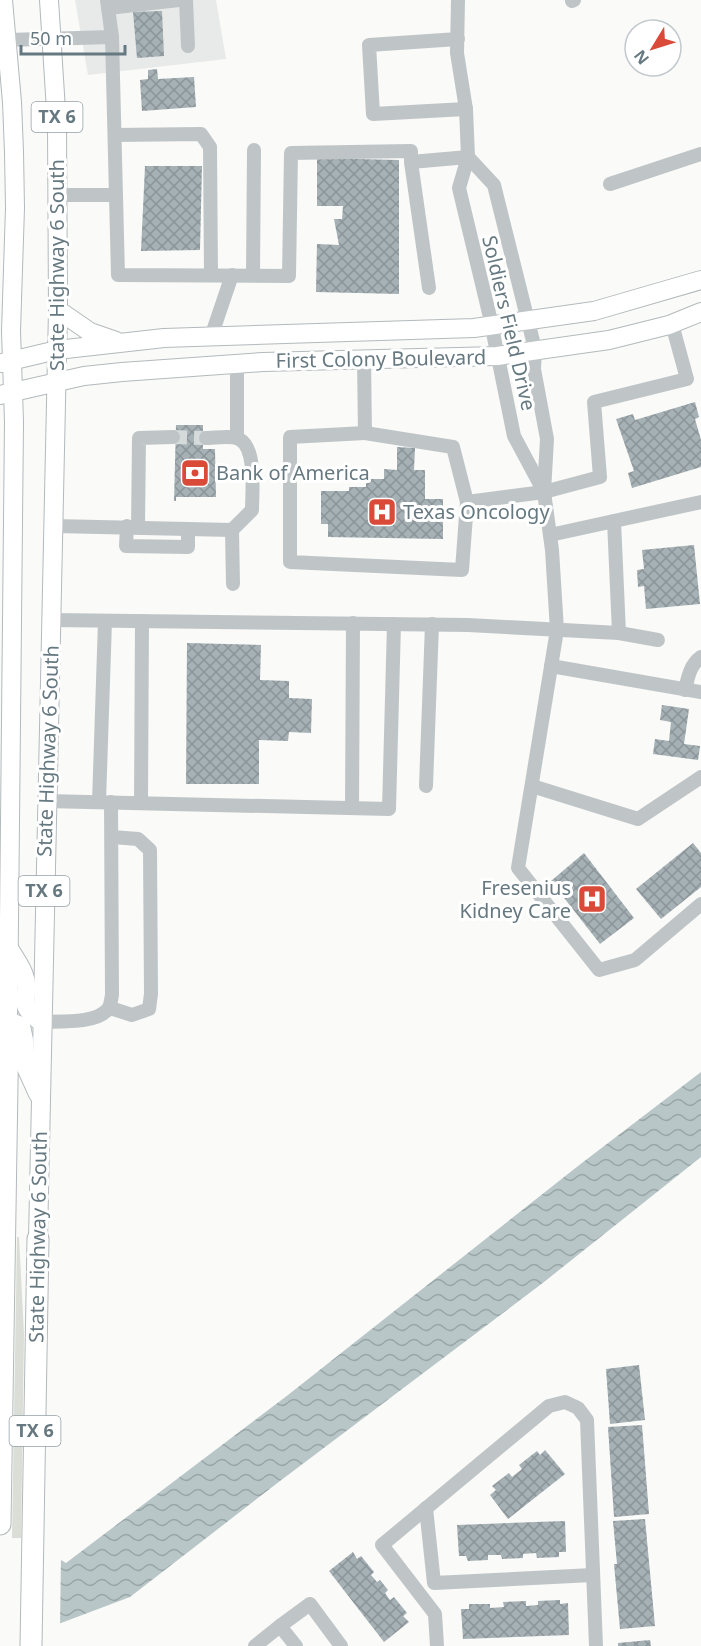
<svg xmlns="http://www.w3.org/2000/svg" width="701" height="1646" font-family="'Noto Sans',sans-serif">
<defs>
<pattern id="water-waves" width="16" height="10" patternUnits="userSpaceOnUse" patternTransform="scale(1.5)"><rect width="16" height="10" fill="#b8c6c8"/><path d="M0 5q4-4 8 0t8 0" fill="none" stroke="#99a6a8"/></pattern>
<pattern id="building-cross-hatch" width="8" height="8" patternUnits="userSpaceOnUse" patternTransform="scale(1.5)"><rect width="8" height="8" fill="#a6b1b5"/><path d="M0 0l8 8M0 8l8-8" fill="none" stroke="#8b9599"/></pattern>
</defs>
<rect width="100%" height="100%" fill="#fafaf8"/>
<polygon fill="#e8eae9" points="75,0 216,0 226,59 88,75"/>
<polygon fill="#dbded7" points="17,1237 19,1237 24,1334 21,1538 12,1538"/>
<polygon fill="url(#water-waves)" points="701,1072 701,1157 544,1282 280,1481 130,1597 0,1646 0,1585 56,1557 66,1563 288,1395 578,1166"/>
<polygon fill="#fafaf8" points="57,1554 61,1556 60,1627 37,1646 0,1646 0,1581 47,1555"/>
<g fill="url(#building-cross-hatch)">
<polygon points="162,11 164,56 137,58 133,12"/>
<polygon points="157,69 158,79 194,77 196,107 142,111 140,80 148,79 148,70"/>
<polygon points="317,158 399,160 399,294 316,292 317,244 339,245 334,219 342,219 343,206 317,206"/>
<polygon points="145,166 202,166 200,250 141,251"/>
<polygon points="695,402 699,417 695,419 701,440 701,467 632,488 628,473 634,471 616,419 633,414 635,420"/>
<polygon points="176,425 203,425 203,449 215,449 216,497 176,497 176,501 174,501"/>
<polygon points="397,447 415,448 414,470 425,470 425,499 443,499 443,539 328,537 328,524 321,524 321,491 349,491 349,487 366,487 366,479 384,479 384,469 397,470"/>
<polygon points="694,545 700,604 646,609 644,586 638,587 637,570 644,569 642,550"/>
<polygon points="187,643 261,645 260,680 289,681 289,698 312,699 311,733 289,732 288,741 259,740 259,784 186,784"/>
<polygon points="662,705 689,709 684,744 700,746 698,760 653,754 655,739 669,741 671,722 660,720"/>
<polygon points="693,843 701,853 701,887 661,919 636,889"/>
<polygon points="584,853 634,918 600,944 551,881"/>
<polygon points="639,1365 645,1420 610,1424 606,1369"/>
<polygon points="642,1425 649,1514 614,1517 608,1427"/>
<polygon points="545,1450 565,1474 508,1519 490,1495 496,1490 492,1486 509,1473 512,1477 522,1469 519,1465 537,1451 540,1455"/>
<polygon points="645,1519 655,1626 620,1629 614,1564 617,1564 613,1521"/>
<polygon points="565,1521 566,1552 559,1552 559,1557 537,1558 536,1553 523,1554 523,1558 502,1559 501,1555 488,1555 488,1560 468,1561 466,1556 459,1556 457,1525"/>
<polygon points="353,1552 357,1559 361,1556 374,1572 371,1575 377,1582 380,1580 388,1590 385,1593 390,1600 394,1597 407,1613 403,1616 409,1622 384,1642 329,1571"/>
<polygon points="560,1600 560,1604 568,1603 569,1635 463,1639 461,1609 469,1609 469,1604 490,1604 490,1608 504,1607 503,1602 526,1601 526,1606 538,1605 538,1601"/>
<polygon points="650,1640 651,1646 618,1646 618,1643"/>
</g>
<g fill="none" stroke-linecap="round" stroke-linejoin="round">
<polyline stroke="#d5dada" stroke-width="14" stroke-dasharray="14 7" stroke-linecap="butt" points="173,437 206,438"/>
<g stroke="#b3b9bc" stroke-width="20">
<g id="major">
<polyline points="3,0 12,102 14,152 15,208 11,331 14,422 8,1021 21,1026 24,1040 24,1063 38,1094"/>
<polyline points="58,310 90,332 116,341"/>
<polyline points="2,363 57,350 164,338 474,328 594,311 701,280"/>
<polyline points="0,395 84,376 122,372 263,362 497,356 609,340 669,325 701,312"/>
<path d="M9,948C14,957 21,966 24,975C33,998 12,1000 41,1022"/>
<polyline points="38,1239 58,310 57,126 49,0"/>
</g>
</g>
<g stroke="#b3b8bb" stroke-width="23">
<g id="highway">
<polyline points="0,1524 8,1021"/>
<polyline points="31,1646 38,1239"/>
</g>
</g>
<g stroke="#bfc5c7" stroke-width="14">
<polyline points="107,0 112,37 118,275 289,276 291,153 411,151 411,162"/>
<polyline points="186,0 188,46"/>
<polyline points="458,0 457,53 466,109 468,157 459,188 489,313 514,436 544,492"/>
<polyline points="572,1 574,0"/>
<polyline points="108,8 179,0"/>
<polyline points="0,37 7,40 112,37"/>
<polyline points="458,39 369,45 373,114 466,109"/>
<polyline points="115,135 201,134 210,147 211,274"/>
<polyline points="468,157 494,185 535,349 534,369 547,439 544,492 552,550 557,630 518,868 599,970 635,960 701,904"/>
<polyline points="610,184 701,154"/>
<polyline points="58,195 116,195"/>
<polyline points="253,275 254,150"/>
<polyline points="429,288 411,162 468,157"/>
<polyline points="211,337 232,275"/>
<polyline points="364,359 365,433 453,447 467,502 544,492 600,477 594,402 687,379 672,324"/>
<polyline points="237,364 237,438"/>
<polyline points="365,433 290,437 290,562 462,570 467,502"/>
<path d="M54,526L232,530L252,510C252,492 257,448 239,439C231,435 215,438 206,438"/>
<polyline points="127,526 126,546 188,547 188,529"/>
<polyline points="138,527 139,438 173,437"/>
<polyline points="232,530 233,584"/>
<polyline points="550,535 701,502"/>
<polyline points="52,620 468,625 619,633 614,521"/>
<polyline points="619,633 658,640"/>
<polyline points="551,666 701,692"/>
<path d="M685,690C688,677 690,665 701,657"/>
<polyline points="426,786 432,624"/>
<polyline points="532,786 638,819 701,777"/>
<polyline points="46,801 389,809 394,624"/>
<polyline points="99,802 105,621"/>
<polyline points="141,803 142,621"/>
<polyline points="352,808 353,623"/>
<polyline points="110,1008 132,1015 149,1009 151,994 150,850 138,839 112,837"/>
<path d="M41,1022C59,1021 97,1024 108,1009C111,1005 111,999 112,995L111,802"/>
<polyline points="426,1508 434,1583 593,1575"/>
<polyline points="280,1626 310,1604 341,1646"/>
<polyline points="255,1646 280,1626 296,1646"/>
<polyline points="437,1646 435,1614 382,1545 549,1406 565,1402 578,1408 587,1420 596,1646"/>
</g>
<use href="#major" stroke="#fff" stroke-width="18"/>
<use href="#highway" stroke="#fff" stroke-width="21"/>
</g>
<defs>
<g id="bank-square" transform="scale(1.5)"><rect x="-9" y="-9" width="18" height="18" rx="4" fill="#d94a39" stroke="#fff"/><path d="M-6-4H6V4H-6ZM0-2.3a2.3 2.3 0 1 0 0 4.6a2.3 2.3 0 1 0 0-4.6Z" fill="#fff"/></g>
<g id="hospital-square" transform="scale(1.5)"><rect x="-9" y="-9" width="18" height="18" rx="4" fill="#d94a39" stroke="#fff"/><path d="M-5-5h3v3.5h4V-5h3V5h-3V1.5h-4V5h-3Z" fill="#fff"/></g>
</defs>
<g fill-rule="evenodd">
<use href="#bank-square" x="195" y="473"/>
<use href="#hospital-square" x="382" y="512"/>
<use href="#hospital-square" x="592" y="899"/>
</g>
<g text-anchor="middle" stroke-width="6" stroke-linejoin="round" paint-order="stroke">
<g fill="#fff" stroke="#94a1a7" stroke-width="1.5">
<rect x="31.5" y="102" width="51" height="30" rx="4.5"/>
<rect x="18.5" y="876" width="51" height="30" rx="4.5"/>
<rect x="9.5" y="1416" width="51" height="30" rx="4.5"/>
</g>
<g font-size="18" font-weight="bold" fill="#667981">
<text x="57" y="123">TX 6</text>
<text x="44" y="897">TX 6</text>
<text x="35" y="1437">TX 6</text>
</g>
<g font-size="20" fill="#667981" stroke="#fff">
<text transform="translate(57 265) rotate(-90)" y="7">State Highway 6 South</text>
<text transform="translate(509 323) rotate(77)" y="7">Soldiers Field Drive</text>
<text transform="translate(381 359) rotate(-1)" y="7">First Colony Boulevard</text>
<text transform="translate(48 751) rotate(-88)" y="7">State Highway 6 South</text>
<text transform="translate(38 1237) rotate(-89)" y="7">State Highway 6 South</text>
</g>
<g font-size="20" fill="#667981" stroke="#fff" text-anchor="start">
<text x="216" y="480">Bank of America</text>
<text x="403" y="519">Texas Oncology</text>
<text x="571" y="895" text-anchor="end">Fresenius<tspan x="571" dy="23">Kidney Care</tspan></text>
</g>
</g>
<g transform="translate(653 48) rotate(232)"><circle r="28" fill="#ffffff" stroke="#c2c9cd" stroke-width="1.5"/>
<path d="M0-4.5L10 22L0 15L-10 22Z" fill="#d94a39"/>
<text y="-9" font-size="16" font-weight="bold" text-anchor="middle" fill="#667981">N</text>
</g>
<path d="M21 45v9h104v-9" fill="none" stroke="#667981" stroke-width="3"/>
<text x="30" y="45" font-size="18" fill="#667981" stroke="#ffffff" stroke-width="4.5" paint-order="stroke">50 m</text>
</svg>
